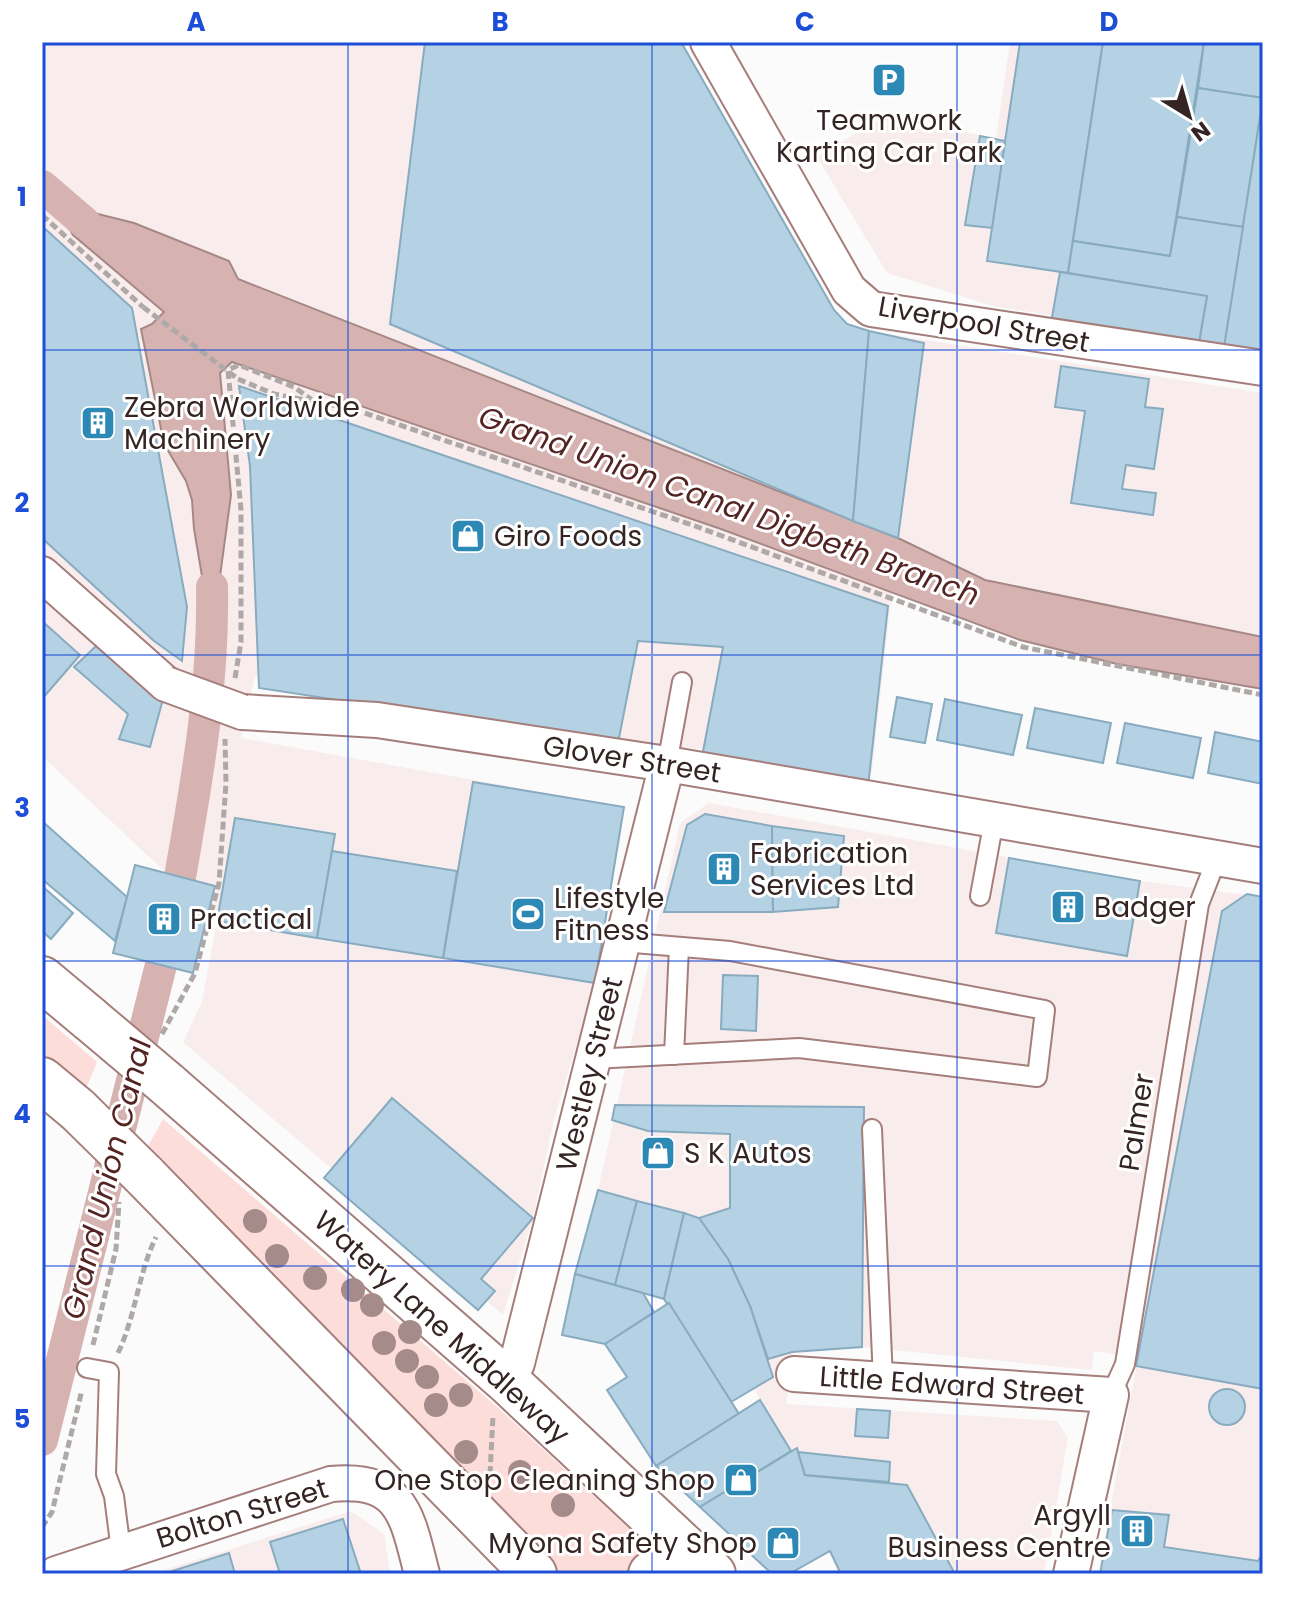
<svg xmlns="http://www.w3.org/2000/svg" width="1305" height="1616" font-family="Poppins,sans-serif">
<rect width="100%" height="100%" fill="#fafbfa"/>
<g fill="#f8edec">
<polygon points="42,42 682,42 834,310 847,324 869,331 1263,393 1263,637 985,580 898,538 872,771 481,721 255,676 241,738 624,807 595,983 553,1123 533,1218 503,1315 183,1042 202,1002 217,921 42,756"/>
<polygon points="1010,42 1263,42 1263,349 993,306 887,273 817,157 883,117 996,138"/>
<polygon points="709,803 1140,881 1263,897 1263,1574 1098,1574 1138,1358 1094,1351 1092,1370 862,1347 793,1352 786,1404 1057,1421 1068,1438 1044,1574 838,1574 791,1451 754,1389 773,1377 750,1306 728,1259 699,1217 598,1190 680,823"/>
<polygon points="351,1511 384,1534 390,1574 151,1574"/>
</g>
<g fill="#fdddda">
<polygon points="42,1015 97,1062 85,1091 42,1054"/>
<polygon points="163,1119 496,1406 658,1555 628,1574 555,1574 147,1148"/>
</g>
<polygon fill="#d6b3b0" stroke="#a58886" stroke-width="2" points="51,195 74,208 134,223 229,261 238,279 898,538 985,580 1263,637 1263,689 1117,664 1020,640 721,529 232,362 220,373 231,495 212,635 194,529 192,500 186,481 164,444 141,329 152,324 164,312 73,235"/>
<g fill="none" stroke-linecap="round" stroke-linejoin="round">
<g stroke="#d6b3b0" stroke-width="32">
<polyline points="42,186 85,223"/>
<path d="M180,877C197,780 214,685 212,587"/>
<polyline points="42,1440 161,965"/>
</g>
</g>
<g fill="#b4d2e3" stroke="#88abc0" stroke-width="2">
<polygon points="425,42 681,42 834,310 847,324 869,331 853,521 390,324"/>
<polygon points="1020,42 1103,42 1068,273 987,261"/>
<polygon points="1103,42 1204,42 1170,256 1073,241"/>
<polygon points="1204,42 1263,42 1263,98 1198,88"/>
<polygon points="1198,88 1263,98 1243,227 1177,217"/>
<polygon points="1259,124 1263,125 1263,360 1223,353"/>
<polygon points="980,136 1005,141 992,228 965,225"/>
<polygon points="1177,217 1243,227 1223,353 1198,348 1207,296 1068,273 1073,241 1170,256"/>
<polygon points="42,226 132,308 187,607 182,661 154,641 42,538"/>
<polygon points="1060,272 1207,296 1198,348 1051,323"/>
<polygon points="869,331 924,343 898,538 853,521"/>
<polygon points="1061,366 1149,379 1145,407 1163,409 1154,469 1126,465 1122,489 1156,493 1153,515 1071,503 1085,411 1055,407"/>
<polygon points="239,386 888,606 868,787 701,762 723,647 638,641 618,743 259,688 250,466"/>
<polygon points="42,621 80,655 42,699"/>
<polygon points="96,646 163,699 150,747 119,739 128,714 74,667"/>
<polygon points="897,697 932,704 925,743 890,737"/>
<polygon points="945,699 1022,715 1013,755 937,740"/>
<polygon points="1035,708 1111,723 1103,763 1027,748"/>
<polygon points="1125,723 1201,738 1193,778 1117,763"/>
<polygon points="1215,732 1263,742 1263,784 1208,773"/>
<polygon points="473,782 624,807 595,983 443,958"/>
<polygon points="705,814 772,826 773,912 664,912 687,825"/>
<polygon points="235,818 335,834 317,938 217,921"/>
<polygon points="42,821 127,897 115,941 42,879"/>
<polygon points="772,826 844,836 838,907 773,912"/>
<polygon points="332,851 457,871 443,958 317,938"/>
<polygon points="1009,858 1140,881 1127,956 996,933"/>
<polygon points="135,865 215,886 193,973 113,953"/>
<polygon points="42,886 73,913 51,939 42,931"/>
<polygon points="1247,894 1263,897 1263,1389 1136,1366 1222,911"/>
<polygon points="723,975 758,976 756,1031 721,1029"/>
<polygon points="392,1098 533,1218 481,1279 495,1291 478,1310 324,1178"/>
<polygon points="615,1105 864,1107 862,1347 792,1352 768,1359 750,1306 728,1259 699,1218 730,1208 730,1134 648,1131 612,1120"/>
<polygon points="598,1190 637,1201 615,1285 575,1274"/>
<polygon points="637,1201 684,1213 664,1299 615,1285"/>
<polygon points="684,1213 699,1218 728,1259 750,1306 773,1377 731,1402 664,1299"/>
<polygon points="575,1274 643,1293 654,1312 605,1344 562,1335"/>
<polygon points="669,1303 739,1414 656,1466 607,1390 627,1377 605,1344"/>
<circle cx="1227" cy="1407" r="18"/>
<polygon points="760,1400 791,1451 700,1507 656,1466"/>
<polygon points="857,1409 890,1411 888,1438 855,1436"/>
<polygon points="797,1448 805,1475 907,1485 955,1574 841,1574 830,1551 789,1574 772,1574 700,1507"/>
<polygon points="798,1452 890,1462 889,1482 805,1475"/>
<polygon points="1112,1510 1169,1515 1164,1547 1258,1561 1263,1553 1263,1574 1100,1574"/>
<polygon points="343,1519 361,1574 280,1574 270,1542"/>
<polygon points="229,1553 235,1574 163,1574"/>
</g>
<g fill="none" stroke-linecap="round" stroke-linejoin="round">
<g stroke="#a57e7b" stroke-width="22">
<g id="service">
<polyline points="667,764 682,682"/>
<polyline points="980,896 994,820"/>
<polyline points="674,1055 679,947"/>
<polyline points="593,1059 799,1048 1037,1077 1045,1010 730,951 622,942"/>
<polyline points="872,1129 883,1380"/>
<polyline points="87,1368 109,1372 106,1474 114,1496 121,1551"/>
<polyline points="1111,1395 1125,1364 1199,904 1217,858"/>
</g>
</g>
<g stroke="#a57e7b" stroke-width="38">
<g id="minor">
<polyline points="708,42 849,290 871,309 1263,368"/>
<polyline points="42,574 166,684"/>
<polyline points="242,712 377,720 667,764 1263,866"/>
<polyline points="794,1374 1111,1395 1071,1574"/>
<polyline points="508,1382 517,1363 667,764"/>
<path d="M56,1574L331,1484C403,1477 407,1516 422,1574"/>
</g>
</g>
<g stroke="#a57e7b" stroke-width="48">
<g id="trunk">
<polyline points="42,979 90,1019"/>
<polyline points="42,1080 78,1110"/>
<polyline points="167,1084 508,1382 713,1574"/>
<polyline points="143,1174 534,1574"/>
<polyline points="651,1574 681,1561 704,1565"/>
</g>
</g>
<g stroke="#aea8a7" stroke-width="5" stroke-dasharray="8 4" stroke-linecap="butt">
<polyline points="42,215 143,307"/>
<polyline points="238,379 274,394 353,409 695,526 1023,647 1263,695"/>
<polyline points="235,678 241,642 241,510 228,370 239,365 294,387 312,400"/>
<polyline points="162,1034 195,973 219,883 226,783 225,739"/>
<polyline points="93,1345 116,1249 119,1202"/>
<path d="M118,1353C136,1315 138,1274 156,1237"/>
<polyline points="490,1474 493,1416"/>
<polyline points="42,1527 52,1512 82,1390"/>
</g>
<use href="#service" stroke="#fff" stroke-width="18"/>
<use href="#minor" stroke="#fff" stroke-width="34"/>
<use href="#trunk" stroke="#fff" stroke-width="44"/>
<g stroke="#a57e7b" stroke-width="38" stroke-linecap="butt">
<polyline id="minor-bridge" points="166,684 242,712"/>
</g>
<g stroke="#a57e7b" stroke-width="48" stroke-linecap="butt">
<g id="trunk-bridge">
<polyline points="90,1019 167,1084"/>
<polyline points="78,1110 143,1174"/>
</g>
</g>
<polyline stroke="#aea8a7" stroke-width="5" stroke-dasharray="8 4" stroke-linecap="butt" points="143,307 238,379"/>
<use href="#minor-bridge" stroke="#fff" stroke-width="34"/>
<use href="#trunk-bridge" stroke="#fff" stroke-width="44"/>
</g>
<g fill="#a58b89">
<circle cx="255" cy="1221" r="12"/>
<circle cx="277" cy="1256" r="12"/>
<circle cx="315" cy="1278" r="12"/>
<circle cx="353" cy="1290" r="12"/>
<circle cx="372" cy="1305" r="12"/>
<circle cx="410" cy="1332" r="12"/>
<circle cx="384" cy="1343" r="12"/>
<circle cx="407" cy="1361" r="12"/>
<circle cx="427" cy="1377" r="12"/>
<circle cx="461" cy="1395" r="12"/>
<circle cx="436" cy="1405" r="12"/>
<circle cx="466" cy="1452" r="12"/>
<circle cx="520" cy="1472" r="12"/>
<circle cx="563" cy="1505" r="12"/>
</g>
<path fill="none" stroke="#1d4ed8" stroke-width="2" stroke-opacity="0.55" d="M348,42V1574M652,42V1574M957,42V1574M42,350H1263M42,655H1263M42,961H1263M42,1266H1263"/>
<defs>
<g id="parking-square" transform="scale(1.8)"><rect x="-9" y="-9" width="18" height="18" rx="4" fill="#2c89b5" stroke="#fff"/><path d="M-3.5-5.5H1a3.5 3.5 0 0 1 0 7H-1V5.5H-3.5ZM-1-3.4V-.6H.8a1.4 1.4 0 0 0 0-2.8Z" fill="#fff"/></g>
<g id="building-square" transform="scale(1.8)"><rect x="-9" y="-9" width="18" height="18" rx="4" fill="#2c89b5" stroke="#fff"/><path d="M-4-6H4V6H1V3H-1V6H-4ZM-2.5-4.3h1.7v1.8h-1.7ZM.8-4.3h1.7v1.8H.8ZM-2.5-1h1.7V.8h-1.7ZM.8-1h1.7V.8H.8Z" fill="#fff"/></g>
<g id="shop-square" transform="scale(1.8)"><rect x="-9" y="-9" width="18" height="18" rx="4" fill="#2c89b5" stroke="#fff"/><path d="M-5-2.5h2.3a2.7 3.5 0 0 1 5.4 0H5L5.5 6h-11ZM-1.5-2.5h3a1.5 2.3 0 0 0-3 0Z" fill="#fff"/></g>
<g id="stadium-square" transform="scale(1.8)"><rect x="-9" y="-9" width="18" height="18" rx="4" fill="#2c89b5" stroke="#fff"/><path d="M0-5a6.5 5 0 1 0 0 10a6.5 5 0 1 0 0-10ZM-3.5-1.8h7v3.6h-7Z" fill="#fff"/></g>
</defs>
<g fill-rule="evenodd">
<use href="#parking-square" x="889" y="80"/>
<use href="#building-square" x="98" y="423"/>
<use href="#shop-square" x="468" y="536"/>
<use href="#building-square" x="724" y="869"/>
<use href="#building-square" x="1068" y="907"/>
<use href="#stadium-square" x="528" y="914"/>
<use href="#building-square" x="164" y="919"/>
<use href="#shop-square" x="658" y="1153"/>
<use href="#shop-square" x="741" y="1480"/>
<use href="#building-square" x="1137" y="1531"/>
<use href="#shop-square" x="783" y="1543"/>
</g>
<g text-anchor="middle" stroke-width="6" stroke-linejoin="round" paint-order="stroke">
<g font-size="28" fill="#342423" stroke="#fff" text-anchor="start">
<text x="889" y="130" text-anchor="middle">Teamwork<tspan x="889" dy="32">Karting Car Park</tspan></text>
<text x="124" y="417">Zebra Worldwide<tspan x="124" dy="32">Machinery</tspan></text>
<text x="494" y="546">Giro Foods</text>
<text x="750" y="863">Fabrication<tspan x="750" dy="32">Services Ltd</tspan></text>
<text x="554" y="908">Lifestyle<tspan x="554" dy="32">Fitness</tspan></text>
<text x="1094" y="917">Badger</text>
<text x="190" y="929">Practical</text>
<text x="684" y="1163">S K Autos</text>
<text x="715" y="1490" text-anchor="end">One Stop Cleaning Shop</text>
<text x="1111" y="1525" text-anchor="end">Argyll<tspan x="1111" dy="32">Business Centre</tspan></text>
<text x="757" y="1553" text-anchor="end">Myona Safety Shop</text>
</g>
<g font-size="28" fill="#342423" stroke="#fff">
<text transform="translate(984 324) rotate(10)" y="10">Liverpool Street</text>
<text transform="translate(632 759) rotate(9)" y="10">Glover Street</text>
<text transform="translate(589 1074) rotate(-76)" y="10">Westley Street</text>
<text transform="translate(1136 1122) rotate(-81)" y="10">Palmer</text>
<text transform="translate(442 1327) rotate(42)" y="10">Watery Lane Middleway</text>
<text transform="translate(952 1385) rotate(4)" y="10">Little Edward Street</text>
<text transform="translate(242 1513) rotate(-17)" y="10">Bolton Street</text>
</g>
<g font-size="30" font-style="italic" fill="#532422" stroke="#fff">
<text transform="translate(729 506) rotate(20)" y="10">Grand Union Canal Digbeth Branch</text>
<text transform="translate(107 1179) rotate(-76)" y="10">Grand Union Canal</text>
</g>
</g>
<rect width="1305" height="1616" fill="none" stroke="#ffffff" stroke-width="88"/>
<g transform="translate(1189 116) rotate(143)" stroke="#ffffff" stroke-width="6" paint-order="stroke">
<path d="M0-6L14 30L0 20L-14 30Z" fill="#342423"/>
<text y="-12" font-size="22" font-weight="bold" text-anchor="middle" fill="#342423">N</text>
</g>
<rect x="44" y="44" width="1217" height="1528" fill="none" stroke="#1d4ed8" stroke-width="3"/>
<g font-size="26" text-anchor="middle" font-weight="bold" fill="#1d4ed8">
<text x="196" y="31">A</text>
<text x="500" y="31">B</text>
<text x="805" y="31">C</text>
<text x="1109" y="31">D</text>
<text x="22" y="206">1</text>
<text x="22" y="512">2</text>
<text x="22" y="817">3</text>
<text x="22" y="1123">4</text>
<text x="22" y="1428">5</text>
</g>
</svg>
